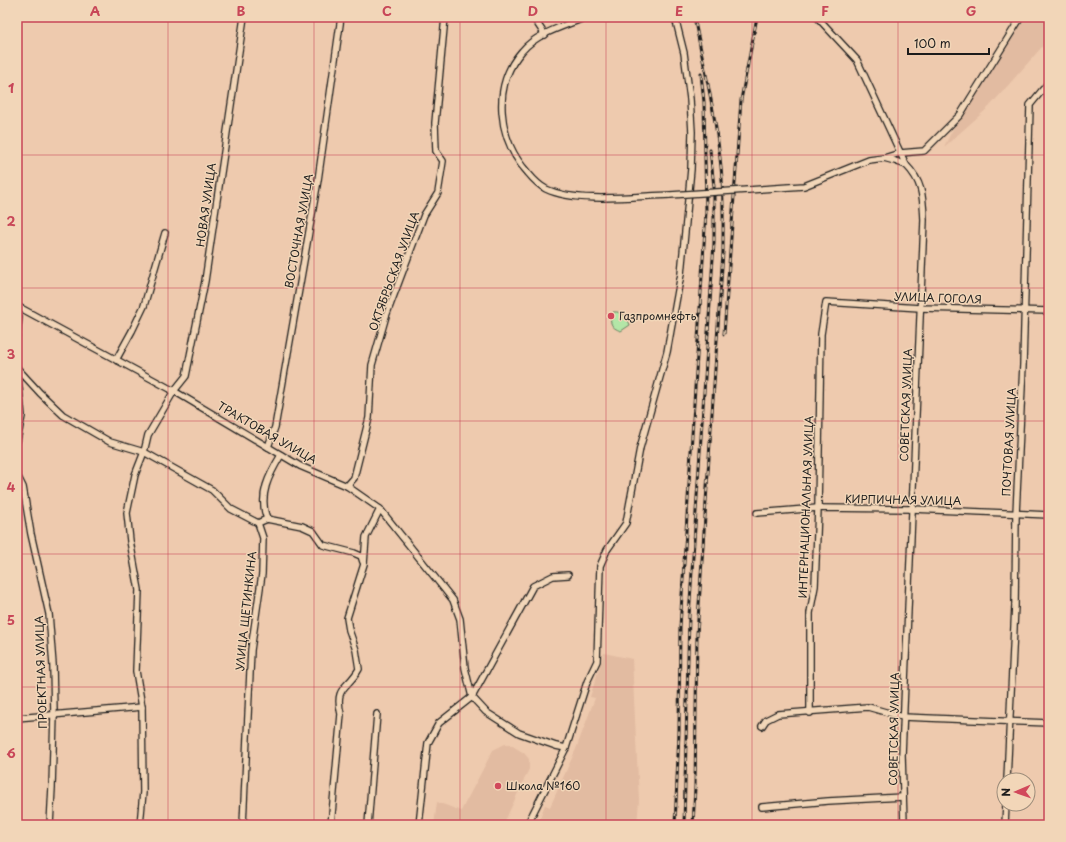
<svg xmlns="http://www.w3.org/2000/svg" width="1066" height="842" font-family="'Playpen Sans',sans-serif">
<rect width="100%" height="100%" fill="#eecaae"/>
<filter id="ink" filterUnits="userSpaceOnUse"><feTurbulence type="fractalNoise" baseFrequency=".025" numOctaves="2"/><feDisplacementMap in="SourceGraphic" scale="8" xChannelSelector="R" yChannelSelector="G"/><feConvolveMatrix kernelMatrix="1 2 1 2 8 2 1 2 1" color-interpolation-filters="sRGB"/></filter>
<g filter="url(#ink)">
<g fill="#e2bba1">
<polygon points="1025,17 1049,17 1049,39 989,107 944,147 952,131"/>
<polygon points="604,653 632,659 639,800 637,825 537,825 545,805 550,807 576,749 595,698 590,697"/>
<polygon points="505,744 511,745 524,753 529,759 529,769 504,823 507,825 434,825 437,802 461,811 493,750"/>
</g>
<path fill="#b3e6a7" stroke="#688162" d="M613,312C623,311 627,317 630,325L621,331C611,328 608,322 613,312Z"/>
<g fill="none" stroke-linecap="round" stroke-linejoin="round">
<g stroke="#1c1c1c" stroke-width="8">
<g id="minor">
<polyline points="533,17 545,35"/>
<path d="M586,17C565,26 537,33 522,51C491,86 498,140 528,173C533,179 540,186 546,189C578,204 635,196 670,195"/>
<path d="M817,17L857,60L906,165C923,182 923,198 924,220L902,755L904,825"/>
<polyline points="884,158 900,153 924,151 960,115 1021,17"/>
<polyline points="748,190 804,186 869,160 884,158 895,161 906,165"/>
<polyline points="17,306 174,391 300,466 347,486 380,509 453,600 460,619 465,668 472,697 486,712 519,733 556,746 566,748"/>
<polyline points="17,334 19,317"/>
<polyline points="116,360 132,331 144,306 165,233"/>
<polyline points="17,368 40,393 63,415 110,442 144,452 212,490 231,509 258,523 263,538 262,574 251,650 243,825"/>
<polyline points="17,441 22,416 17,368"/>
<polyline points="268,447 275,427 318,180 341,17"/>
<polyline points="17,475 23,487 31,534 49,614 53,665 54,714 52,787 50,825"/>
<polyline points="347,486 354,478 369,418 372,365 386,316 424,215 438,193 443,161 436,151 435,123 445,17"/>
<polyline points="757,513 818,508 912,509 1049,515"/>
<path d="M267,519C258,495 269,475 281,455"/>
<polyline points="258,523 267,519 302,526 313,531 323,545 354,553 361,556 363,562"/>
<polyline points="810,713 810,613 815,586 818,508 821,334 826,302 920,308 1049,311"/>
<polyline points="17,718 142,707"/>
<polyline points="762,726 766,720 778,714 868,707 903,717 1049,723"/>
<polyline points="1007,780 1015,605 1016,514 1023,365 1030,105 1049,82"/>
<polyline points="762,807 828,801 903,797"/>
<polyline points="140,825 143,792 142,707 136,671 139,590 130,541 127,513 135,475 144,452 148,435 174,391 186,376 205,281 244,17"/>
<path d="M331,825L341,714C334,686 348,689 359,669L356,650L349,630L347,618L364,564L366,537L380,509"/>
<polyline points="368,825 377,714"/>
<polyline points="419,825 428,743 439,723 472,697 533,586 553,576 568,575"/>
<polyline points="527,825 566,748 587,682 597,661 600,566 607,550 626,523 640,448 667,352 681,274 691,169 692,132 690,99 684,53 675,17"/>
<polyline points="1005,825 1006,804"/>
</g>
</g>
<use href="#minor" stroke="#f2d6b8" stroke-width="5.5"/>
<g stroke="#1c1c1c" stroke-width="3">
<g id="rail">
<polyline points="724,334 741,100 757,17"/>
<polyline points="675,825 679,732 680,627 706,212 704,102 701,74"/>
<polyline points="684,825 689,616 714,243 714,187 710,150"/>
<path d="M693,825L695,787L697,634L723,252C723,223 724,195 721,167C716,116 704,66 694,17"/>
</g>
</g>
<use href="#rail" stroke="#f2d6b8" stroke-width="1.5" stroke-dasharray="4.5" stroke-linecap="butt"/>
<g stroke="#1c1c1c" stroke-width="8" stroke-linecap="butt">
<polyline id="minor-bridge" points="670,195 748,190"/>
</g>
<use href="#minor-bridge" stroke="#f2d6b8" stroke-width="5.5"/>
</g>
</g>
<path fill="none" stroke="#c84758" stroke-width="1" stroke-opacity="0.55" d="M168,17V825M314,17V825M460,17V825M606,17V825M752,17V825M898,17V825M17,155H1049M17,288H1049M17,421H1049M17,554H1049M17,687H1049"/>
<g fill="#d1495b" stroke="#f2d6b8" stroke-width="1.5">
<circle cx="611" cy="316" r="4"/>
<circle cx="498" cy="786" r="4"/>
</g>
<g text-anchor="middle" stroke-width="3" stroke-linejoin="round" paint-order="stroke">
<g font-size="11" fill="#1c1c1c" stroke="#f2d6b8">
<text transform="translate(206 205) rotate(-82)" y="4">НОВАЯ УЛИЦА</text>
<text transform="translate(299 231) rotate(-80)" y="4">ВОСТОЧНАЯ УЛИЦА</text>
<text transform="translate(394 271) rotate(-70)" y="4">ОКТЯБРЬСКАЯ УЛИЦА</text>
<text transform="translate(938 298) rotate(2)" y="4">УЛИЦА ГОГОЛЯ</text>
<text transform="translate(906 405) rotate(-88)" y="4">СОВЕТСКАЯ УЛИЦА</text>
<text transform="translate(267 433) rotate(30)" y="4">ТРАКТОВАЯ УЛИЦА</text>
<text transform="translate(1009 442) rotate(-87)" y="4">ПОЧТОВАЯ УЛИЦА</text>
<text transform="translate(903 500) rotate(1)" y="4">КИРПИЧНАЯ УЛИЦА</text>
<text transform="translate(806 507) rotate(-88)" y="4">ИНТЕРНАЦИОНАЛЬНАЯ УЛИЦА</text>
<text transform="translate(246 611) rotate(-84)" y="4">УЛИЦА ЩЕТИНКИНА</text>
<text transform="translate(41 672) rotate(-92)" y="4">ПРОЕКТНАЯ УЛИЦА</text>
<text transform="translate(894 729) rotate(-89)" y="4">СОВЕТСКАЯ УЛИЦА</text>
</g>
<g font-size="11" fill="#1c1c1c" stroke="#f2d6b8" text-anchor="start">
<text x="619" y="320">Газпромнефть</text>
<text x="506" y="790">Школа №160</text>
</g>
</g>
<rect width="1066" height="842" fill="none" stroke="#f2d6b8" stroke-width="44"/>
<g transform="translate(1016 792) rotate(268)"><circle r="19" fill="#f2d6b8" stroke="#9c8c7a"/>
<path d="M0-3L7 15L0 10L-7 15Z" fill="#d1495b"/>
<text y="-6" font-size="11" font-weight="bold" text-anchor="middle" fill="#1c1c1c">N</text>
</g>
<path d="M908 48v6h81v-6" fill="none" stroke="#1c1c1c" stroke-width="2"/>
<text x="914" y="48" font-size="12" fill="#1c1c1c" stroke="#f2d6b8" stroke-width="3" paint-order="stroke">100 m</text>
<rect x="22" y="22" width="1022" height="798" fill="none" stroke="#c84758" stroke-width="1.5"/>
<g font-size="13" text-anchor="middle" font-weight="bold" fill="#c84758">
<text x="95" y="16">A</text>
<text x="241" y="16">B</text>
<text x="387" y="16">C</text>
<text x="533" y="16">D</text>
<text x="679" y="16">E</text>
<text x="825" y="16">F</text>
<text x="971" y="16">G</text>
<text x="11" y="93">1</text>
<text x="11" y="226">2</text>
<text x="11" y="359">3</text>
<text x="11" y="492">4</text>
<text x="11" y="625">5</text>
<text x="11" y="758">6</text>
</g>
</svg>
